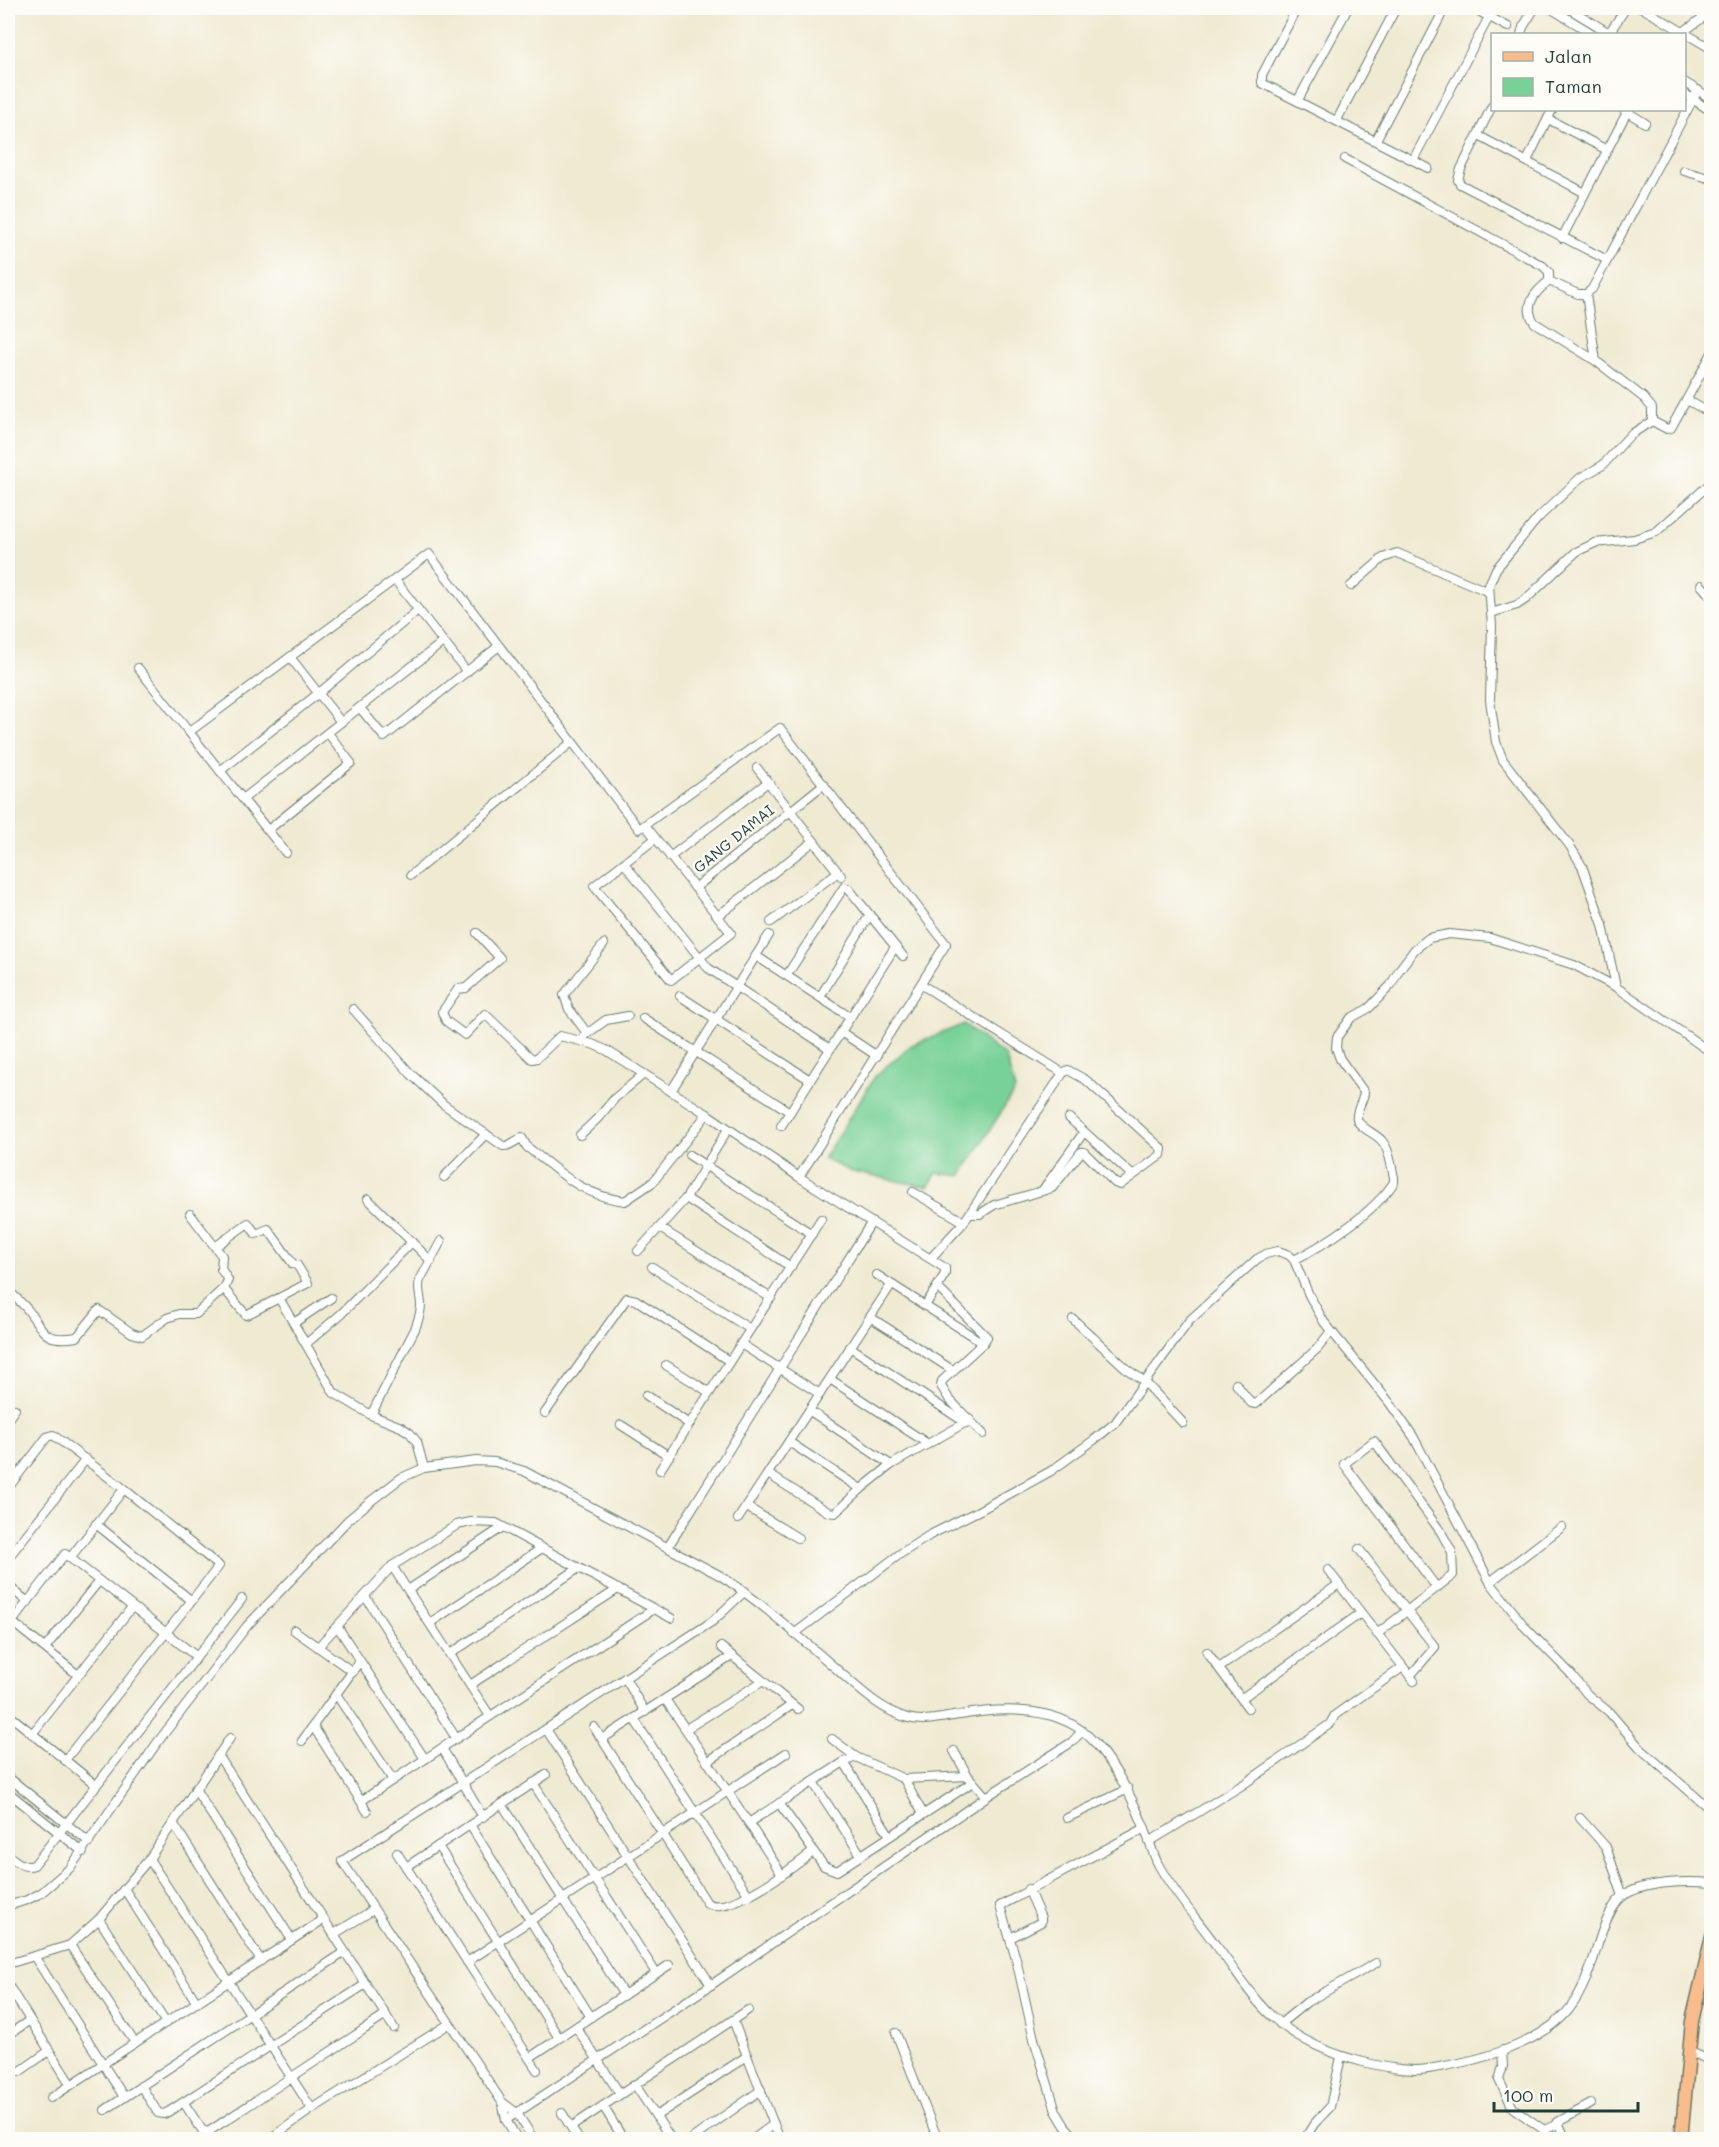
<svg xmlns="http://www.w3.org/2000/svg" width="1719" height="2147" font-family="Mali,sans-serif">
<rect width="100%" height="100%" fill="#fdfcf7"/>
<filter id="ink" filterUnits="userSpaceOnUse"><feTurbulence type="fractalNoise" baseFrequency=".0167" numOctaves="2"/><feDisplacementMap in="SourceGraphic" scale="12" xChannelSelector="R" yChannelSelector="G"/><feConvolveMatrix kernelMatrix="1 2 1 2 8 2 1 2 1" color-interpolation-filters="sRGB"/></filter>
<filter id="wash" filterUnits="userSpaceOnUse"><feTurbulence type="fractalNoise" baseFrequency=".008" numOctaves="4" result="noise"/><feDisplacementMap in="SourceGraphic" scale="24" xChannelSelector="R" yChannelSelector="G"/><feGaussianBlur stdDeviation="1.35" result="paint"/><feColorMatrix in="noise" values="0 0 0 0 0 0 0 0 0 0 0 0 0 0 0 0 0 1.4 0 .05"/><feComposite in="paint" operator="in"/></filter>
<g filter="url(#wash)">
<rect width="100%" height="100%" fill="#efead2"/>
<polygon fill="#78d197" stroke="#4c8766" stroke-width="1.5" points="964,1024 1006,1057 1015,1090 961,1176 937,1173 928,1187 852,1172 823,1159 876,1075 912,1045"/>
</g>
<g filter="url(#ink)">
<g fill="none" stroke-linecap="round" stroke-linejoin="round">
<g stroke="#687a6b" stroke-width="10">
<g id="street">
<polyline points="1297,8 1262,75 1262,83 1428,168"/>
<polyline points="1473,8 1508,27"/>
<polyline points="1550,8 1593,34"/>
<polyline points="1568,8 1611,34"/>
<polyline points="1642,8 1712,49"/>
<polyline points="1683,32 1712,11"/>
<polyline points="1609,33 1626,8"/>
<polyline points="1521,34 1523,27 1535,8"/>
<polyline points="1684,82 1712,99"/>
<polyline points="1684,93 1712,112"/>
<polyline points="1298,100 1348,8"/>
<polyline points="1492,106 1461,169 1458,180 1460,184 1607,260"/>
<polyline points="1624,110 1645,123"/>
<polyline points="1548,119 1607,150"/>
<polyline points="1337,120 1396,8"/>
<polyline points="1479,136 1585,193"/>
<polyline points="1376,140 1445,8"/>
<polyline points="1345,159 1543,266 1549,272 1549,281 1578,294 1586,294"/>
<polyline points="1413,160 1489,17"/>
<polyline points="1527,161 1552,110"/>
<polyline points="1684,171 1712,179"/>
<polyline points="1562,238 1627,112"/>
<path d="M1549,281C1535,292 1522,306 1535,323L1596,361"/>
<polyline points="1687,400 1712,414"/>
<polyline points="1652,421 1652,408 1644,398 1596,361 1586,294 1592,289 1698,90"/>
<polyline points="395,580 467,672"/>
<polyline points="1701,585 1712,598"/>
<polyline points="1351,586 1383,558 1397,553 1489,592"/>
<polyline points="1491,613 1517,605 1526,599 1576,552 1595,543 1634,539 1656,532 1712,482"/>
<polyline points="290,657 341,722"/>
<polyline points="138,668 189,732 429,554 639,829 780,728 946,944 799,1177"/>
<polyline points="360,708 384,737 499,646"/>
<polyline points="189,732 286,853"/>
<polyline points="757,768 841,876"/>
<polyline points="220,771 319,693 418,610"/>
<polyline points="243,799 443,642"/>
<polyline points="645,825 731,933 671,980 594,886 655,839"/>
<polyline points="268,830 351,763 328,733"/>
<polyline points="670,857 768,782"/>
<polyline points="624,863 708,968 830,1049"/>
<polyline points="411,875 572,742"/>
<polyline points="695,888 824,784"/>
<polyline points="718,916 814,841"/>
<polyline points="771,922 838,872"/>
<polyline points="477,933 500,958 466,988 458,989 442,1012 446,1021 465,1035 485,1014 532,1059 537,1058 560,1036 592,1044 606,1050 707,1114 799,1177 945,1268 945,1274 925,1306"/>
<polyline points="756,956 850,1017"/>
<polyline points="787,975 844,887 848,888 903,956"/>
<polyline points="922,985 1063,1073"/>
<polyline points="1616,987 1603,925 1582,866 1570,846 1503,760 1496,742 1490,700 1492,626 1489,585 1496,569 1538,518 1580,478 1603,465 1630,435 1652,421 1667,429 1671,428 1712,353"/>
<polyline points="680,996 810,1080"/>
<polyline points="820,997 869,916"/>
<path d="M353,1009L411,1074L443,1104L503,1146C510,1147 515,1140 522,1138L527,1147C560,1172 582,1196 625,1201L653,1182L707,1114"/>
<polyline points="643,1018 790,1112"/>
<polyline points="587,1033 569,1009 564,995 604,944"/>
<polyline points="584,1036 606,1020 628,1016"/>
<polyline points="877,1056 841,1032 895,947"/>
<polyline points="671,1091 769,935"/>
<polyline points="1069,1118 1132,1175"/>
<polyline points="781,1126 841,1032"/>
<polyline points="580,1135 598,1118 615,1098 644,1074"/>
<polyline points="689,1155 812,1234"/>
<polyline points="444,1177 486,1134"/>
<polyline points="1042,1191 1084,1132"/>
<polyline points="913,1192 964,1222 1063,1073 1068,1070 1086,1080 1162,1149 1161,1155 1120,1185 1115,1183 1084,1152 1081,1152 1052,1188 994,1205 980,1214 970,1214"/>
<polyline points="686,1198 791,1267"/>
<polyline points="368,1199 431,1261"/>
<polyline points="190,1214 222,1256 221,1269 228,1280 224,1289"/>
<polyline points="660,1228 771,1298"/>
<polyline points="215,1247 248,1223 256,1234 268,1229 293,1264 297,1265 308,1283 279,1298"/>
<polyline points="638,1251 686,1198 728,1129"/>
<polyline points="931,1258 964,1222"/>
<path d="M1294,1260C1326,1244 1375,1212 1394,1182V1177C1391,1166 1390,1150 1382,1141C1376,1133 1360,1129 1357,1119C1355,1111 1364,1100 1364,1092L1340,1059L1336,1048L1337,1037L1351,1018L1369,1008L1391,985L1399,970L1415,949L1429,938L1449,934L1490,938L1574,965L1616,987L1712,1053"/>
<polyline points="652,1267 750,1329"/>
<polyline points="877,1275 983,1343"/>
<polyline points="937,1287 987,1337 983,1343 942,1381 941,1386 949,1399 983,1434"/>
<path d="M8,1290C14,1296 22,1303 28,1310C45,1333 44,1342 77,1337L99,1310L132,1333L142,1336L167,1318L179,1314H196L223,1289L225,1290L246,1315L279,1298L334,1393L371,1415L401,1427L410,1433L417,1442L424,1468"/>
<polyline points="870,1317 954,1371"/>
<polyline points="1073,1319 1128,1370 1144,1381 1183,1423"/>
<polyline points="294,1323 331,1298"/>
<polyline points="307,1343 341,1314 412,1242"/>
<polyline points="741,1344 820,1394"/>
<polyline points="850,1347 966,1423"/>
<polyline points="666,1365 709,1392"/>
<polyline points="830,1379 928,1444"/>
<polyline points="1236,1384 1251,1403 1256,1404 1318,1348 1331,1331"/>
<polyline points="646,1395 689,1424"/>
<polyline points="810,1411 891,1465"/>
<polyline points="545,1413 627,1298 636,1300 729,1361"/>
<path d="M371,1415L415,1329C418,1321 421,1313 421,1305C421,1296 417,1289 420,1280L441,1241"/>
<polyline points="8,1419 15,1409"/>
<polyline points="621,1425 669,1456"/>
<polyline points="789,1442 861,1489"/>
<polyline points="660,1470 821,1219"/>
<polyline points="768,1474 828,1512 835,1513 861,1489 891,1465 970,1420"/>
<polyline points="8,1488 47,1437 53,1435 124,1489 219,1566 65,1760"/>
<polyline points="747,1507 798,1538"/>
<polyline points="738,1519 891,1285"/>
<polyline points="96,1524 192,1601"/>
<polyline points="668,1547 871,1223"/>
<polyline points="1359,1549 1435,1647 1410,1676"/>
<polyline points="8,1558 86,1459"/>
<polyline points="70,1558 124,1489"/>
<polyline points="392,1566 490,1716"/>
<polyline points="1328,1570 1414,1681"/>
<polyline points="1490,1582 1525,1627 1571,1674 1587,1694 1609,1712 1641,1749 1712,1811"/>
<polyline points="8,1586 28,1602"/>
<polyline points="408,1590 503,1527"/>
<polyline points="365,1596 456,1738"/>
<polyline points="12,1622 78,1675"/>
<polyline points="430,1623 542,1548"/>
<polyline points="337,1626 425,1759"/>
<polyline points="8,1627 65,1554 197,1657"/>
<polyline points="294,1630 353,1672"/>
<polyline points="794,1634 900,1554 930,1535 980,1510 1051,1471 1094,1440 1115,1423 1189,1321 1257,1259 1266,1254 1278,1251 1289,1255 1294,1260 1309,1295 1324,1322 1389,1402 1413,1436 1490,1582 1562,1527"/>
<polyline points="1377,1634 1453,1575 1452,1552 1441,1532 1374,1441 1344,1464 1437,1588"/>
<polyline points="318,1647 392,1566 457,1525 471,1522 496,1523 671,1618"/>
<polyline points="721,1647 798,1709"/>
<polyline points="45,1648 99,1581"/>
<polyline points="1207,1652 1248,1708"/>
<polyline points="450,1654 579,1568"/>
<polyline points="1219,1668 1339,1584"/>
<polyline points="625,1678 645,1712"/>
<polyline points="470,1685 618,1589"/>
<polyline points="336,1694 393,1780"/>
<polyline points="1242,1698 1361,1613"/>
<path d="M665,1699C704,1757 745,1815 782,1875"/>
<polyline points="8,1714 96,1785"/>
<polyline points="634,1719 749,1896"/>
<polyline points="313,1726 367,1811"/>
<path d="M594,1727L707,1903C729,1917 795,1866 813,1852"/>
<polyline points="546,1729 711,1985"/>
<polyline points="686,1729 763,1681"/>
<polyline points="32,1734 132,1607"/>
<polyline points="602,1739 732,1656"/>
<polyline points="832,1739 856,1757 904,1779 968,1776"/>
<polyline points="302,1741 360,1661"/>
<polyline points="442,1748 483,1817"/>
<polyline points="954,1751 968,1776 986,1797 1072,1742 1082,1731"/>
<polyline points="218,1755 394,2028"/>
<polyline points="707,1762 792,1705"/>
<polyline points="844,1762 890,1836"/>
<polyline points="8,1777 89,1842"/>
<polyline points="904,1779 923,1814"/>
<polyline points="813,1782 861,1855"/>
<polyline points="533,1783 656,1973"/>
<polyline points="195,1789 292,1940"/>
<polyline points="8,1792 83,1852"/>
<polyline points="361,1801 654,1609"/>
<polyline points="779,1803 824,1866 837,1871 973,1782"/>
<polyline points="502,1804 624,1995"/>
<polyline points="1067,1818 1128,1789"/>
<polyline points="1580,1818 1606,1847 1623,1896"/>
<polyline points="750,1822 844,1762 856,1757"/>
<polyline points="173,1823 261,1961"/>
<polyline points="470,1825 591,2017"/>
<polyline points="1149,1842 1244,1784 1330,1724 1335,1715 1403,1667"/>
<polyline points="438,1846 559,2038"/>
<polyline points="397,1853 537,2070"/>
<path d="M8,1855C16,1861 24,1869 34,1865L242,1599"/>
<polyline points="149,1859 312,2109"/>
<polyline points="406,1867 546,1775"/>
<polyline points="125,1890 197,2003"/>
<path d="M8,1906L27,1900L41,1893L70,1868L157,1743L247,1626L348,1520L367,1504L401,1478L424,1468L476,1461L495,1462L524,1471L721,1576C761,1602 797,1635 833,1666C855,1685 879,1710 908,1718C924,1723 943,1717 960,1715C1003,1707 1063,1705 1095,1743C1116,1768 1132,1796 1144,1827C1149,1839 1152,1852 1158,1864C1173,1892 1196,1918 1215,1944C1230,1963 1242,1983 1258,2002C1285,2034 1323,2052 1363,2062C1384,2067 1407,2072 1428,2069C1472,2062 1528,2049 1561,2018C1574,2006 1582,1990 1588,1974C1595,1958 1598,1940 1605,1924C1609,1915 1614,1903 1622,1897C1642,1881 1688,1881 1712,1883"/>
<polyline points="99,1919 166,2023"/>
<polyline points="334,1934 373,1910"/>
<polyline points="1010,1938 1041,1922 1041,1918 1028,1889"/>
<polyline points="70,1945 135,2043"/>
<polyline points="34,1956 124,2097"/>
<polyline points="467,1962 786,1753"/>
<polyline points="8,1964 70,1945 99,1919 149,1859 230,1738"/>
<polyline points="8,1985 71,2085"/>
<polyline points="733,2020 780,2140"/>
<polyline points="1280,2024 1307,2002 1376,1963"/>
<polyline points="576,2027 620,2094"/>
<polyline points="896,2033 938,2140"/>
<polyline points="8,2035 30,2020"/>
<polyline points="1502,2050 1503,2066 1499,2080 1513,2108 1544,2130 1558,2124"/>
<polyline points="1690,2052 1712,2061"/>
<polyline points="529,2058 669,1965"/>
<polyline points="19,2072 49,2051"/>
<polyline points="635,2085 672,2140"/>
<polyline points="141,2086 158,2113 164,2114 168,2112 366,1984"/>
<polyline points="51,2098 324,1919"/>
<polyline points="502,2102 506,2120 518,2140"/>
<polyline points="184,2103 202,2130 208,2132 386,2015"/>
<polyline points="603,2106 624,2140"/>
<polyline points="105,2110 345,1952"/>
<polyline points="562,2113 579,2140"/>
<polyline points="656,2116 747,2056"/>
<polyline points="506,2120 711,1985 986,1797"/>
<polyline points="571,2127 748,2010"/>
<polyline points="268,2140 312,2109 449,2024"/>
<polyline points="534,2140 517,2113 502,2102 342,1861 713,1621 745,1591"/>
<polyline points="690,2140 761,2090"/>
<polyline points="752,2140 774,2124"/>
<polyline points="1077,2140 1065,2126 1056,2111 1034,2039 1016,1959 1000,1906 1145,1828"/>
<polyline points="1304,2140 1314,2124 1330,2107 1341,2057"/>
<polyline points="1566,2140 1558,2122 1591,2104"/>
</g>
</g>
<g stroke="#687a6b" stroke-width="15">
<polyline id="primary" points="1681,2140 1692,2021 1712,1936"/>
</g>
<use href="#street" stroke="#fff" stroke-width="8"/>
<use href="#primary" stroke="#f9bc8a" stroke-width="12"/>
</g>
</g>
<g text-anchor="middle" stroke-width="4.5" stroke-linejoin="round" paint-order="stroke">
<g font-size="15" fill="#1f3d34" stroke="#fdfcf7">
<text transform="translate(734 839) rotate(-39)" y="5">GANG DAMAI</text>
</g>
</g>
<rect width="1719" height="2147" fill="none" stroke="#fdfcf7" stroke-width="30"/>
<rect x="1491" y="33" width="195" height="78" fill="#fdfcf7" stroke="#a4b0a9" stroke-width="1.5"/>
<rect x="1503" y="52" width="30" height="9" fill="#f9bc8a" stroke="#a4b0a9" stroke-width="1.5"/>
<text x="1545" y="63" font-size="18" fill="#1f3d34">Jalan</text>
<rect x="1503" y="78" width="30" height="18" fill="#78d197" stroke="#a4b0a9" stroke-width="1.5"/>
<text x="1545" y="93" font-size="18" fill="#1f3d34">Taman</text>
<path d="M1494 2102v9h144v-9" fill="none" stroke="#1f3d34" stroke-width="3"/>
<text x="1503" y="2102" font-size="18" fill="#1f3d34" stroke="#fdfcf7" stroke-width="4.5" paint-order="stroke">100 m</text>
</svg>
